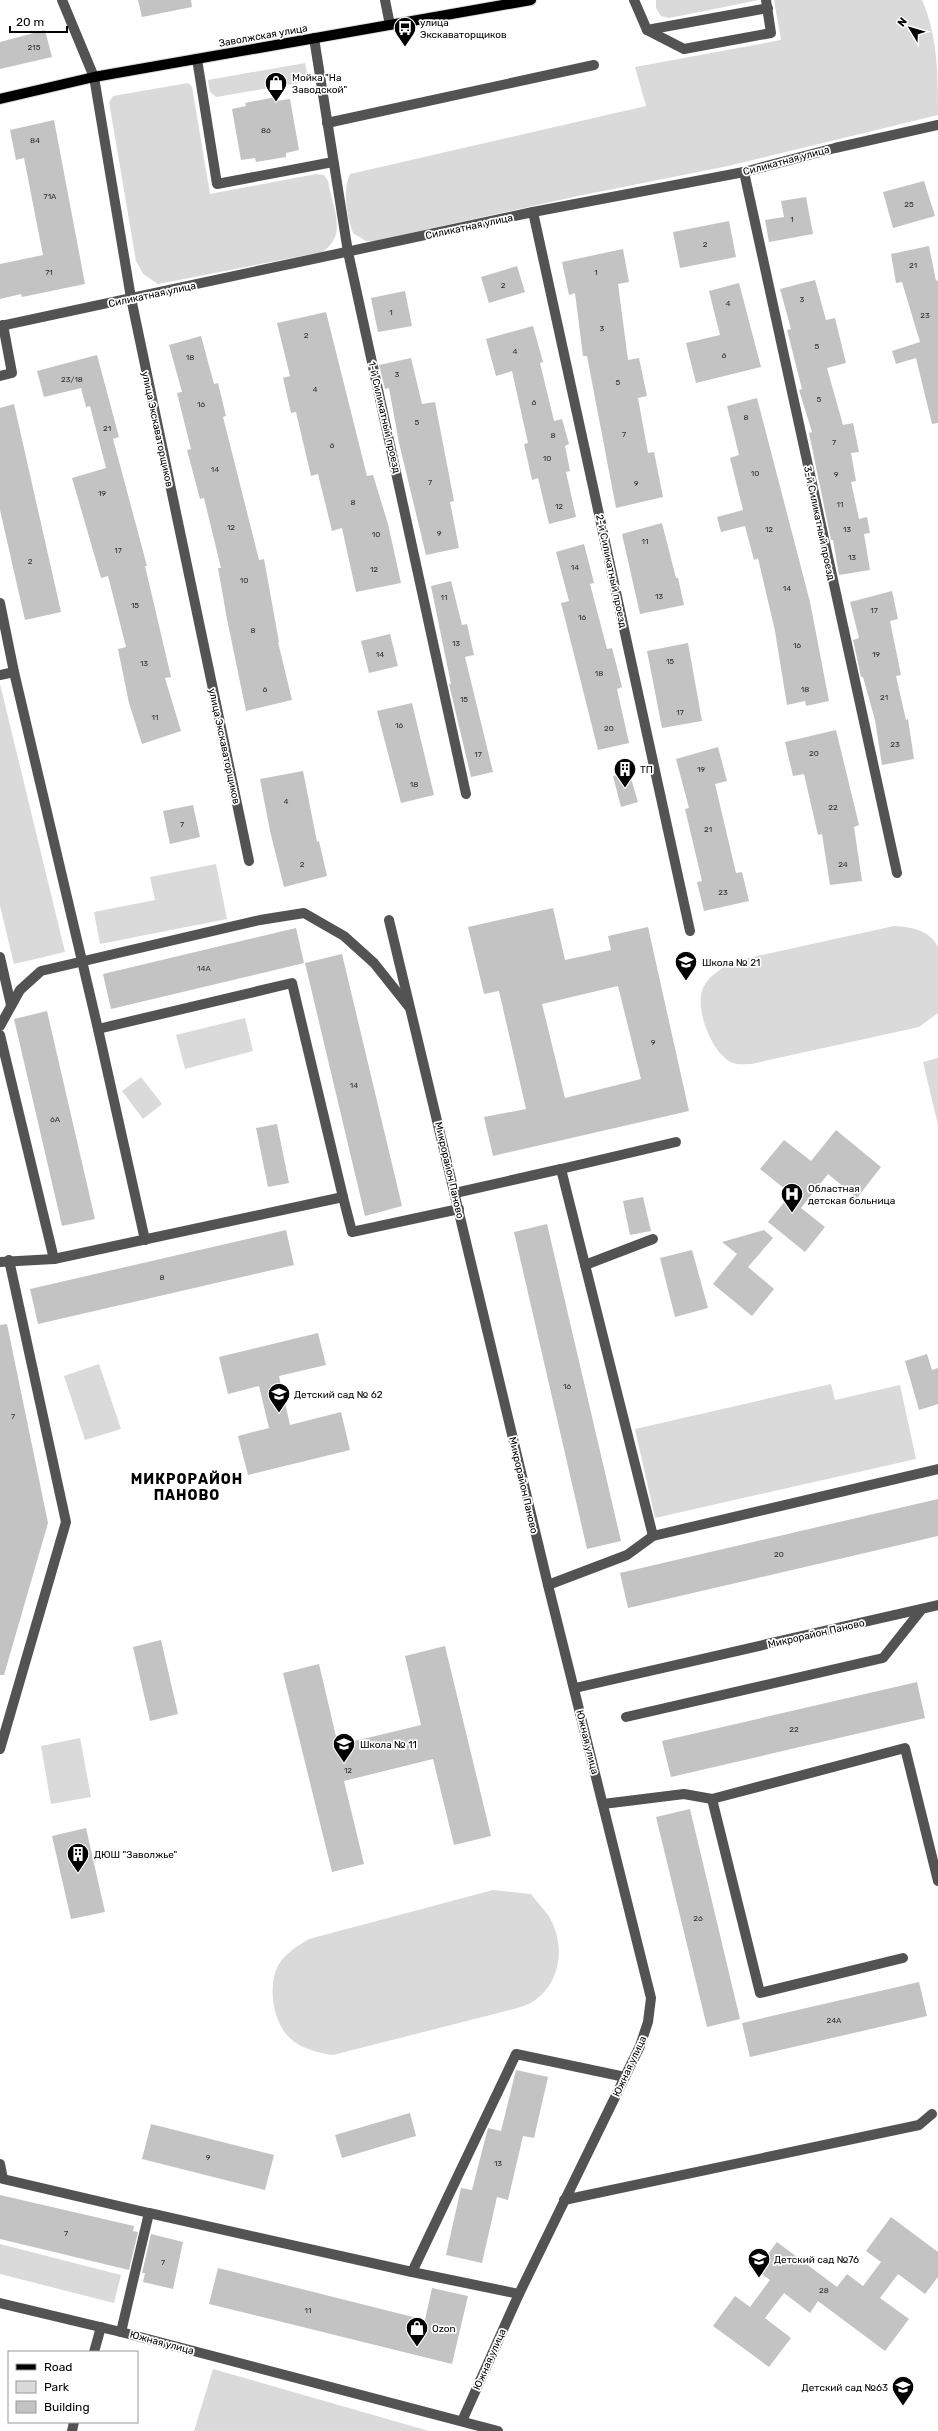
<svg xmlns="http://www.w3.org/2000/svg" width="938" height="2431" font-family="Rubik,sans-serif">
<rect width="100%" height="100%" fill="#fff"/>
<g fill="#dadada">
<polygon points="656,0 759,0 669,18 661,16 656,8"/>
<path d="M774,0H922C938,36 938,76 938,115L728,166L578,196L374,241H366L353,233C347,216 342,191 350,174L646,106L635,67L781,40Z"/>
<polygon points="305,63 308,79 305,82 216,97 210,92 208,80"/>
<path d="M188,83L192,87L210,194L316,174L324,175L328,181C332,207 349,235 322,252L158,284L143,274L136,261L109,102L113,96Z"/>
<polygon points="0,684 65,952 14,964 0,906"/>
<polygon points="216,864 227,919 100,944 94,912 155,900 150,877"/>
<path d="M894,926C911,927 930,930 938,947V1013L919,1027L751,1064C746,1064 738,1065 733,1063C712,1055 694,1008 703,988C710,974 722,968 735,961Z"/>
<polygon points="245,1018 253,1051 185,1069 176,1035"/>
<polygon points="938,1058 938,1125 923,1062"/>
<polygon points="141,1077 162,1104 143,1119 122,1091"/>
<polygon points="99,1364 121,1429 85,1440 64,1376"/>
<polygon points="831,1384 835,1400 900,1385 916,1459 655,1518 635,1429"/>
<polygon points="80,1738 91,1797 51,1804 41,1746"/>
<path d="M493,1890L531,1894C536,1901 543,1908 548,1915C566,1943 562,1982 534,2001C528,2005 520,2007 514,2009L333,2055C320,2053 307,2050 296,2043C274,2029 268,1993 276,1970C282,1955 296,1947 309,1939Z"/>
<polygon points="0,2244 121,2275 114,2303 0,2274"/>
<polygon points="213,2369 429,2431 194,2431"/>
</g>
<g fill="#c3c3c3" fill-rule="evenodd">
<polygon points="138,0 191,0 192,7 142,17"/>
<polygon points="45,30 52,57 0,69 0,42"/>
<polygon points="276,97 276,101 290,99 299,150 286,153 286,157 256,162 255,158 241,160 232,109 246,106 245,103"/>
<polygon points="54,120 85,284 22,297 21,294 0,299 0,264 43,255 24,158 16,160 10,130"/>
<polygon points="924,181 935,216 893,228 883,192"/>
<polygon points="806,197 813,234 769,242 765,220 784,217 781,201"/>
<polygon points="729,221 736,257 680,268 673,232"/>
<polygon points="929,246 936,281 938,280 938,423 932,424 916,358 896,364 892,351 920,342 902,282 896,283 891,254"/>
<polygon points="623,249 629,282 618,284 628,360 639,358 647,396 638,398 648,453 654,452 663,497 616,508 587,356 583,356 575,293 569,295 562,262"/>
<polygon points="517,266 525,292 489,303 481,277"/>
<polygon points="815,280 826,320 835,318 846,363 827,368 843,425 853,423 859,452 851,453 856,481 851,482 859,519 867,517 870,533 864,534 870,570 839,575 833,540 831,540 809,433 812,432 799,390 802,389 787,330 791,329 780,289"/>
<polygon points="739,283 761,367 696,383 686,343 720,335 709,291"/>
<polygon points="405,291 412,326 378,332 371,298"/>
<polygon points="326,312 367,476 373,475 388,524 401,583 356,592 342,528 332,531 318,474 311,476 296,412 291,413 283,378 290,376 277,323"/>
<polygon points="533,326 543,362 540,363 554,421 562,419 569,444 565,446 570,471 566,472 576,517 549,524 538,478 532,480 524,444 528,443 512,371 496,376 486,339"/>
<polygon points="201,336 214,384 218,383 226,416 223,417 259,560 264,559 279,642 278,642 292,700 246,711 227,619 218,568 221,568 204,498 200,499 187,450 191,449 177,393 182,392 169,345"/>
<polygon points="97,355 119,437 113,439 147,566 145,566 171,677 165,678 181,731 142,744 129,703 118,649 126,647 108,576 101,578 72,478 106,468 90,406 86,407 81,388 44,397 37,371"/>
<polygon points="411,358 422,404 435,402 454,501 450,502 459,548 426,555 399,443 389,388 385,389 379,365"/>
<polygon points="757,398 810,602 829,701 806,706 805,701 787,705 775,631 758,558 754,560 745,526 721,532 717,517 743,510 730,458 739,455 727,406"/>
<polygon points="14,404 61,612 25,620 0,510 0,408"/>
<polygon points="662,523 676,578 678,578 684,605 640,614 622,534"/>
<polygon points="584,544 594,583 590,584 607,649 612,648 622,687 617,689 629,743 598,750 561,603 569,601 556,552"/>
<polygon points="451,581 462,625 467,624 474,655 465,657 493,772 471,777 449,684 451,684 431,586"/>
<polygon points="892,591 898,619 890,621 901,675 896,676 906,720 908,719 914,759 882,765 875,720 863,677 861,677 853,640 859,638 850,602"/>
<polygon points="390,634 398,666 369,673 361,641"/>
<polygon points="688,643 702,721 662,728 647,651"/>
<polygon points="412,703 434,795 401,803 377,711"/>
<polygon points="836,730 859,825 854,827 862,881 830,885 822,834 818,835 804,774 793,776 785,742"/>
<polygon points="718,747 727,781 715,784 736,873 742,872 749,901 704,911 697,882 702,881 685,809 689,808 676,759"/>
<polygon points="303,771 317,842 319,841 327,876 284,887 270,831 260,779"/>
<polygon points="629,772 638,802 621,807 613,776"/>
<polygon points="193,805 200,837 170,844 163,811"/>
<path d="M553,908L565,960L611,950L608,936L648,927L689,1111L493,1156L484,1117L526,1109L499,991L484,994L468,927ZM618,986L641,1079L565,1098L542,1004Z"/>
<polygon points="296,928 304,963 111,1009 103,974"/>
<polygon points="342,954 402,1206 365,1216 305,963"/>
<polygon points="47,1011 95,1219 62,1226 14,1019"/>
<polygon points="277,1124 289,1183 268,1187 256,1128"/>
<polygon points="836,1130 881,1167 857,1198 828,1174 801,1208 825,1227 805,1252 768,1222 791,1194 760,1169 784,1140 811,1161"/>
<polygon points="643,1197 651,1231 630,1235 623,1201"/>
<polygon points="547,1224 621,1541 587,1549 514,1232"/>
<polygon points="286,1230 294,1265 38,1324 30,1289"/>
<polygon points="764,1230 773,1238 748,1267 774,1289 752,1316 713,1284 737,1254 722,1242"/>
<polygon points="692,1250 708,1308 675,1317 660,1258"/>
<polygon points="7,1324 48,1523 4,1675 0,1675 0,1325"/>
<polygon points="318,1333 326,1365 279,1376 290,1425 341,1412 350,1450 248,1475 238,1436 269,1428 259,1386 228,1394 219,1357"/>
<polygon points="927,1354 932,1370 938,1368 938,1404 919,1410 905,1361"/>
<polygon points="938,1499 938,1536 628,1608 620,1573"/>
<polygon points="161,1640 178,1714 150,1721 133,1647"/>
<polygon points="445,1646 491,1836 454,1845 433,1759 344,1781 364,1864 332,1872 283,1673 319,1664 338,1745 421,1725 405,1656"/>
<polygon points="917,1682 925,1718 671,1777 662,1741"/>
<polygon points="690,1809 740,2019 707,2027 656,1817"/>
<polygon points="86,1828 105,1912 71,1919 52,1836"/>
<polygon points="919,1982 927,2016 750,2057 742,2023"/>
<polygon points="516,2070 548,2077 534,2138 523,2136 508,2200 497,2197 482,2263 446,2255 461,2188 472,2190 488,2128 501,2131"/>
<polygon points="410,2113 416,2136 342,2158 335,2135"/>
<polygon points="151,2124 274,2155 265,2190 142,2159"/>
<polygon points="0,2195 134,2226 133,2231 138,2232 129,2270 0,2239"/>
<polygon points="891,2217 938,2252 938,2277 925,2294 898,2274 880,2298 909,2319 885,2351 818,2301 810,2313 784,2293 765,2318 791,2338 769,2367 713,2326 735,2296 750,2307 770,2280 756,2270 777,2242 837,2287 847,2274 863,2286 881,2262 866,2251"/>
<polygon points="151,2234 183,2242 173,2289 143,2282 145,2273 142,2273"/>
<polygon points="218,2268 425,2320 432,2288 468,2296 452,2364 209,2304"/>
</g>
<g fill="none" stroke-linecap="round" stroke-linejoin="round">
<g stroke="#dbdbdb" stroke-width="12">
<polyline id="major" points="0,99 94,77 531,0"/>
</g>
<g stroke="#535353" stroke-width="10">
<polyline points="62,0 94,77 131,298 249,861"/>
<polyline points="385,0 390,25"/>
<polyline points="634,0 647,30 768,8"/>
<polyline points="647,30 684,49 771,33 766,0"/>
<polyline points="314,38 348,252 466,794"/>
<polyline points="197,59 217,184 333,162"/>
<polyline points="327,123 594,65"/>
<polyline points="744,172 897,873"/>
<polyline points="533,212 690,931"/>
<polyline points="0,326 533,212 744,172 835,148 938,125"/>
<polyline points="0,376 12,373 3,325"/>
<polyline points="0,603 14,672 0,675"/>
<polyline points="14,672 98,1029 145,1240"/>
<polyline points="389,920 548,1585 651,1998 648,2022 640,2046 519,2294 462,2421"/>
<polyline points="0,957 11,1005"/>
<polyline points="0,1026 20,990 41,971 260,920 304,913 344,936 374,963 409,1007"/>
<polyline points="98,1029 292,983 343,1197"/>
<polyline points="0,1035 54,1259"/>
<polyline points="561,1169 676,1142"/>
<polyline points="455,1193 561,1169 653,1536"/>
<polyline points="0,1262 54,1259 343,1197 352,1232 459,1209"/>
<polyline points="585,1265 653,1239"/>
<polyline points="548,1585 627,1555 653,1536 938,1469"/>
<polyline points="575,1688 938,1605"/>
<polyline points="626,1717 883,1658 922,1609"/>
<polyline points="0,1749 66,1522 9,1260"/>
<polyline points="712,1799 760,1993 903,1958"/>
<polyline points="603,1804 684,1794 712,1799 905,1748 938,1881"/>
<polyline points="0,2164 3,2179 149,2213 121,2332"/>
<polyline points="564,2200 919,2125 932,2114"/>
<polyline points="149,2213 412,2272"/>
<polyline points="519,2294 412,2272 516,2054 625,2077"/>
<polyline points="0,2303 121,2332 498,2431"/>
<polyline points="94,2352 101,2327"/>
<polyline points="72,2431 74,2422"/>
</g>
<use href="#major" stroke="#000" stroke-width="10"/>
</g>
<defs>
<g id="bus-pin" transform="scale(1.15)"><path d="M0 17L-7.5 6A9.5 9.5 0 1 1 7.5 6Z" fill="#000" stroke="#fff"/><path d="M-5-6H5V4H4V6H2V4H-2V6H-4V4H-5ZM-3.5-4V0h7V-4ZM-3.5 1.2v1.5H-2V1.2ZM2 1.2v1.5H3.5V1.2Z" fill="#fff"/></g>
<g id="shop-pin" transform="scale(1.15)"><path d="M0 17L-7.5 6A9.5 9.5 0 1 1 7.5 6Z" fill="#000" stroke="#fff"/><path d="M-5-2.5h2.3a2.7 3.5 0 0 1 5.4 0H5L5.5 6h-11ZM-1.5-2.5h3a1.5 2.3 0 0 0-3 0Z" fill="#fff"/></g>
<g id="building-pin" transform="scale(1.15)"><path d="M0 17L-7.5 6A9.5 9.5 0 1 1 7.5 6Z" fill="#000" stroke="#fff"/><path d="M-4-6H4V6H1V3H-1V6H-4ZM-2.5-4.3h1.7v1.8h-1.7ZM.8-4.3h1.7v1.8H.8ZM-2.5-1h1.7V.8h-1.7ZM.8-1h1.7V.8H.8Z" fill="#fff"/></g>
<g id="school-pin" transform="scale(1.15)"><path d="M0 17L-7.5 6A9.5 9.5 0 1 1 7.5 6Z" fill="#000" stroke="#fff"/><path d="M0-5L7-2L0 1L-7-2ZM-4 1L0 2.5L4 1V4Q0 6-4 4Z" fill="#fff"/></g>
<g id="hospital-pin" transform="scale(1.15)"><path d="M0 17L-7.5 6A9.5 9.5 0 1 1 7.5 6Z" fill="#000" stroke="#fff"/><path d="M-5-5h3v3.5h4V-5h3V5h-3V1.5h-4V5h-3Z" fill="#fff"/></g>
</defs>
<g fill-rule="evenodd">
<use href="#bus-pin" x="405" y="28"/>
<use href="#shop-pin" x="276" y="83"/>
<use href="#building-pin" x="625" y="769"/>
<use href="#school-pin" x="686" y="962"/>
<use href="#hospital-pin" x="792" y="1194"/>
<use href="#school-pin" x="279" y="1394"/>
<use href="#school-pin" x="344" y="1744"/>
<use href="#building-pin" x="78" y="1854"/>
<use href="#school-pin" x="759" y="2259"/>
<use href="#shop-pin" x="417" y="2328"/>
<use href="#school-pin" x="903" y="2387"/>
</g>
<g text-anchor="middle" stroke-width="3.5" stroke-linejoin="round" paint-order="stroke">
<g font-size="8" fill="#313131">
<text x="34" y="50">215</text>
<text x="266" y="133">86</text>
<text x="35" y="143">84</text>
<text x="50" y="199">71А</text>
<text x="909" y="207">25</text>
<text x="792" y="222">1</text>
<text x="705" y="247">2</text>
<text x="913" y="268">21</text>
<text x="49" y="275">71</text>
<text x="596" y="275">1</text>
<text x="503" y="288">2</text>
<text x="802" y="302">3</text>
<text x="728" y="306">4</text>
<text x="391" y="315">1</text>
<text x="925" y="318">23</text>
<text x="602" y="331">3</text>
<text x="306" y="338">2</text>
<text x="817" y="349">5</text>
<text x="515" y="354">4</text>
<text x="724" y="358">6</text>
<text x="190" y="360">18</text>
<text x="397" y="377">3</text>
<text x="72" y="382">23/18</text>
<text x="618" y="385">5</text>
<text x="315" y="392">4</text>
<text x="819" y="402">5</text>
<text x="534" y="405">6</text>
<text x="201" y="407">16</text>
<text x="746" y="420">8</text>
<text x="417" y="425">5</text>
<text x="107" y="431">21</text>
<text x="624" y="437">7</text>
<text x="553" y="438">8</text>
<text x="834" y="445">7</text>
<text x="332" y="448">6</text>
<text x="547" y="461">10</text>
<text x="215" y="472">14</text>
<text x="755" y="476">10</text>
<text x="836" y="477">9</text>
<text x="430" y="485">7</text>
<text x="636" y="486">9</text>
<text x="102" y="496">19</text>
<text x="353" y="505">8</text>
<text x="840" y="507">11</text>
<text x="559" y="509">12</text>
<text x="231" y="530">12</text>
<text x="769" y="532">12</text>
<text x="847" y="532">13</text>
<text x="439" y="536">9</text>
<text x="376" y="537">10</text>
<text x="645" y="544">11</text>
<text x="118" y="553">17</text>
<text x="852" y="560">13</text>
<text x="30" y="564">2</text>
<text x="575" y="570">14</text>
<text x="374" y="572">12</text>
<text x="244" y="583">10</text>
<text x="787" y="591">14</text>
<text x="659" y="599">13</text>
<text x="444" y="600">11</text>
<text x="135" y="608">15</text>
<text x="874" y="613">17</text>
<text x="582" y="620">16</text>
<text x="253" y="633">8</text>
<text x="456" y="646">13</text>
<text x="797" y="648">16</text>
<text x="380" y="657">14</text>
<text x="876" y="657">19</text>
<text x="670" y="664">15</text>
<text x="144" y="666">13</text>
<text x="599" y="676">18</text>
<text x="265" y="692">6</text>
<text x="805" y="692">18</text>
<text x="884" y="700">21</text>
<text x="464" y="702">15</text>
<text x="680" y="715">17</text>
<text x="155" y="720">11</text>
<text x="399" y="728">16</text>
<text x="609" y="731">20</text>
<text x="895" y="747">23</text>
<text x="814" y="756">20</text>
<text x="478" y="757">17</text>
<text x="701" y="772">19</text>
<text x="414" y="787">18</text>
<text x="286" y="804">4</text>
<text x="833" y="810">22</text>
<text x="182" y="827">7</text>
<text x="708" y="832">21</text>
<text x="302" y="867">2</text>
<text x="843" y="867">24</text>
<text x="723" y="895">23</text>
<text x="204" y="971">14А</text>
<text x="653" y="1045">9</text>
<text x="354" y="1088">14</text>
<text x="55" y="1122">6А</text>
<text x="162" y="1280">8</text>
<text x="567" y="1389">16</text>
<text x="13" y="1419">7</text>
<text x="779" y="1557">20</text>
<text x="794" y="1732">22</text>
<text x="348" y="1773">12</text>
<text x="698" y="1921">26</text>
<text x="834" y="2023">24А</text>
<text x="208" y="2160">9</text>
<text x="498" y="2166">13</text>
<text x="66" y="2236">7</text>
<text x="163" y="2265">7</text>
<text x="824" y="2293">28</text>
<text x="308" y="2313">11</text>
</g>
<g font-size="10" fill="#000" stroke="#fff" text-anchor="start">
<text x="420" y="26">улица<tspan x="420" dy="12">Экскаваторщиков</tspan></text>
<text x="292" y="81">Мойка "На<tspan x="292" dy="12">Заводской"</tspan></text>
<text x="640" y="773">ТП</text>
<text x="702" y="966">Школа № 21</text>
<text x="808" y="1192">Областная<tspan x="808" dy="12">детская больница</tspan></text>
<text x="294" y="1398">Детский сад № 62</text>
<text x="360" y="1748">Школа № 11</text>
<text x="94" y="1858">ДЮШ "Заволжье"</text>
<text x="774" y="2263">Детский сад №76</text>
<text x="432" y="2332">Ozon</text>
<text x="888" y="2391" text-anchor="end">Детский сад №63</text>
</g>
<g font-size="10" fill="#000" stroke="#fff">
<text transform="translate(263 35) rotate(-10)" y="4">Заволжская улица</text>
<text transform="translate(786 160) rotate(-15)" y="4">Силикатная улица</text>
<text transform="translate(469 226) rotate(-12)" y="4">Силикатная улица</text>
<text transform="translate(152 294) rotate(-12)" y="4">Силикатная улица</text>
<text transform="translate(385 417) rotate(77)" y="4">1-й Силикатный проезд</text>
<text transform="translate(158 429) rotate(78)" y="4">улица Экскаваторщиков</text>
<text transform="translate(820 523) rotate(78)" y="4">3-й Силикатный проезд</text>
<text transform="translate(612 571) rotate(78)" y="4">2-й Силикатный проезд</text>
<text transform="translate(225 746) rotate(78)" y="4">улица Экскаваторщиков</text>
<text transform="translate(450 1170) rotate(77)" y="4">Микрорайон Паново</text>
<text transform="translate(524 1485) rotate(77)" y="4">Микрорайон Паново</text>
<text transform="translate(816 1633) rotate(-13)" y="4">Микрорайон Паново</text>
<text transform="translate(588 1742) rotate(76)" y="4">Южная улица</text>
<text transform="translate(629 2066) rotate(-65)" y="4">Южная улица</text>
<text transform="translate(162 2342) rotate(15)" y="4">Южная улица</text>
<text transform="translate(489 2359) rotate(-66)" y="4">Южная улица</text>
</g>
<g font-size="14" font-weight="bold" letter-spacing="1" fill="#000" stroke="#fff">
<text x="187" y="1484">МИКРОРАЙОН<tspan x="187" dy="16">ПАНОВО</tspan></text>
</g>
</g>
<rect x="8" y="2351" width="130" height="72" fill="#ffffff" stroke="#999999"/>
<rect x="16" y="2364" width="20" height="6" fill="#000000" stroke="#999999"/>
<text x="44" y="2371" font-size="12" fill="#000000">Road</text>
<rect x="16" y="2381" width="20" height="12" fill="#dadada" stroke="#999999"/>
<text x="44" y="2391" font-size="12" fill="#000000">Park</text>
<rect x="16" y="2401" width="20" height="12" fill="#c3c3c3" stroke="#999999"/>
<text x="44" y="2411" font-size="12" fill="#000000">Building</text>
<g transform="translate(910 28) rotate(308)" stroke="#ffffff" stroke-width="3" paint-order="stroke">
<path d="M0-3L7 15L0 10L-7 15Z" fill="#000000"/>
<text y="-6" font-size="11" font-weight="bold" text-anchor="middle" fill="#000000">N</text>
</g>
<path d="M10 26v6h57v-6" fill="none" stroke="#000000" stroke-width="2"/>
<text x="16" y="26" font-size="12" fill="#000000" stroke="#ffffff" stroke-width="3" paint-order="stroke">20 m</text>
</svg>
